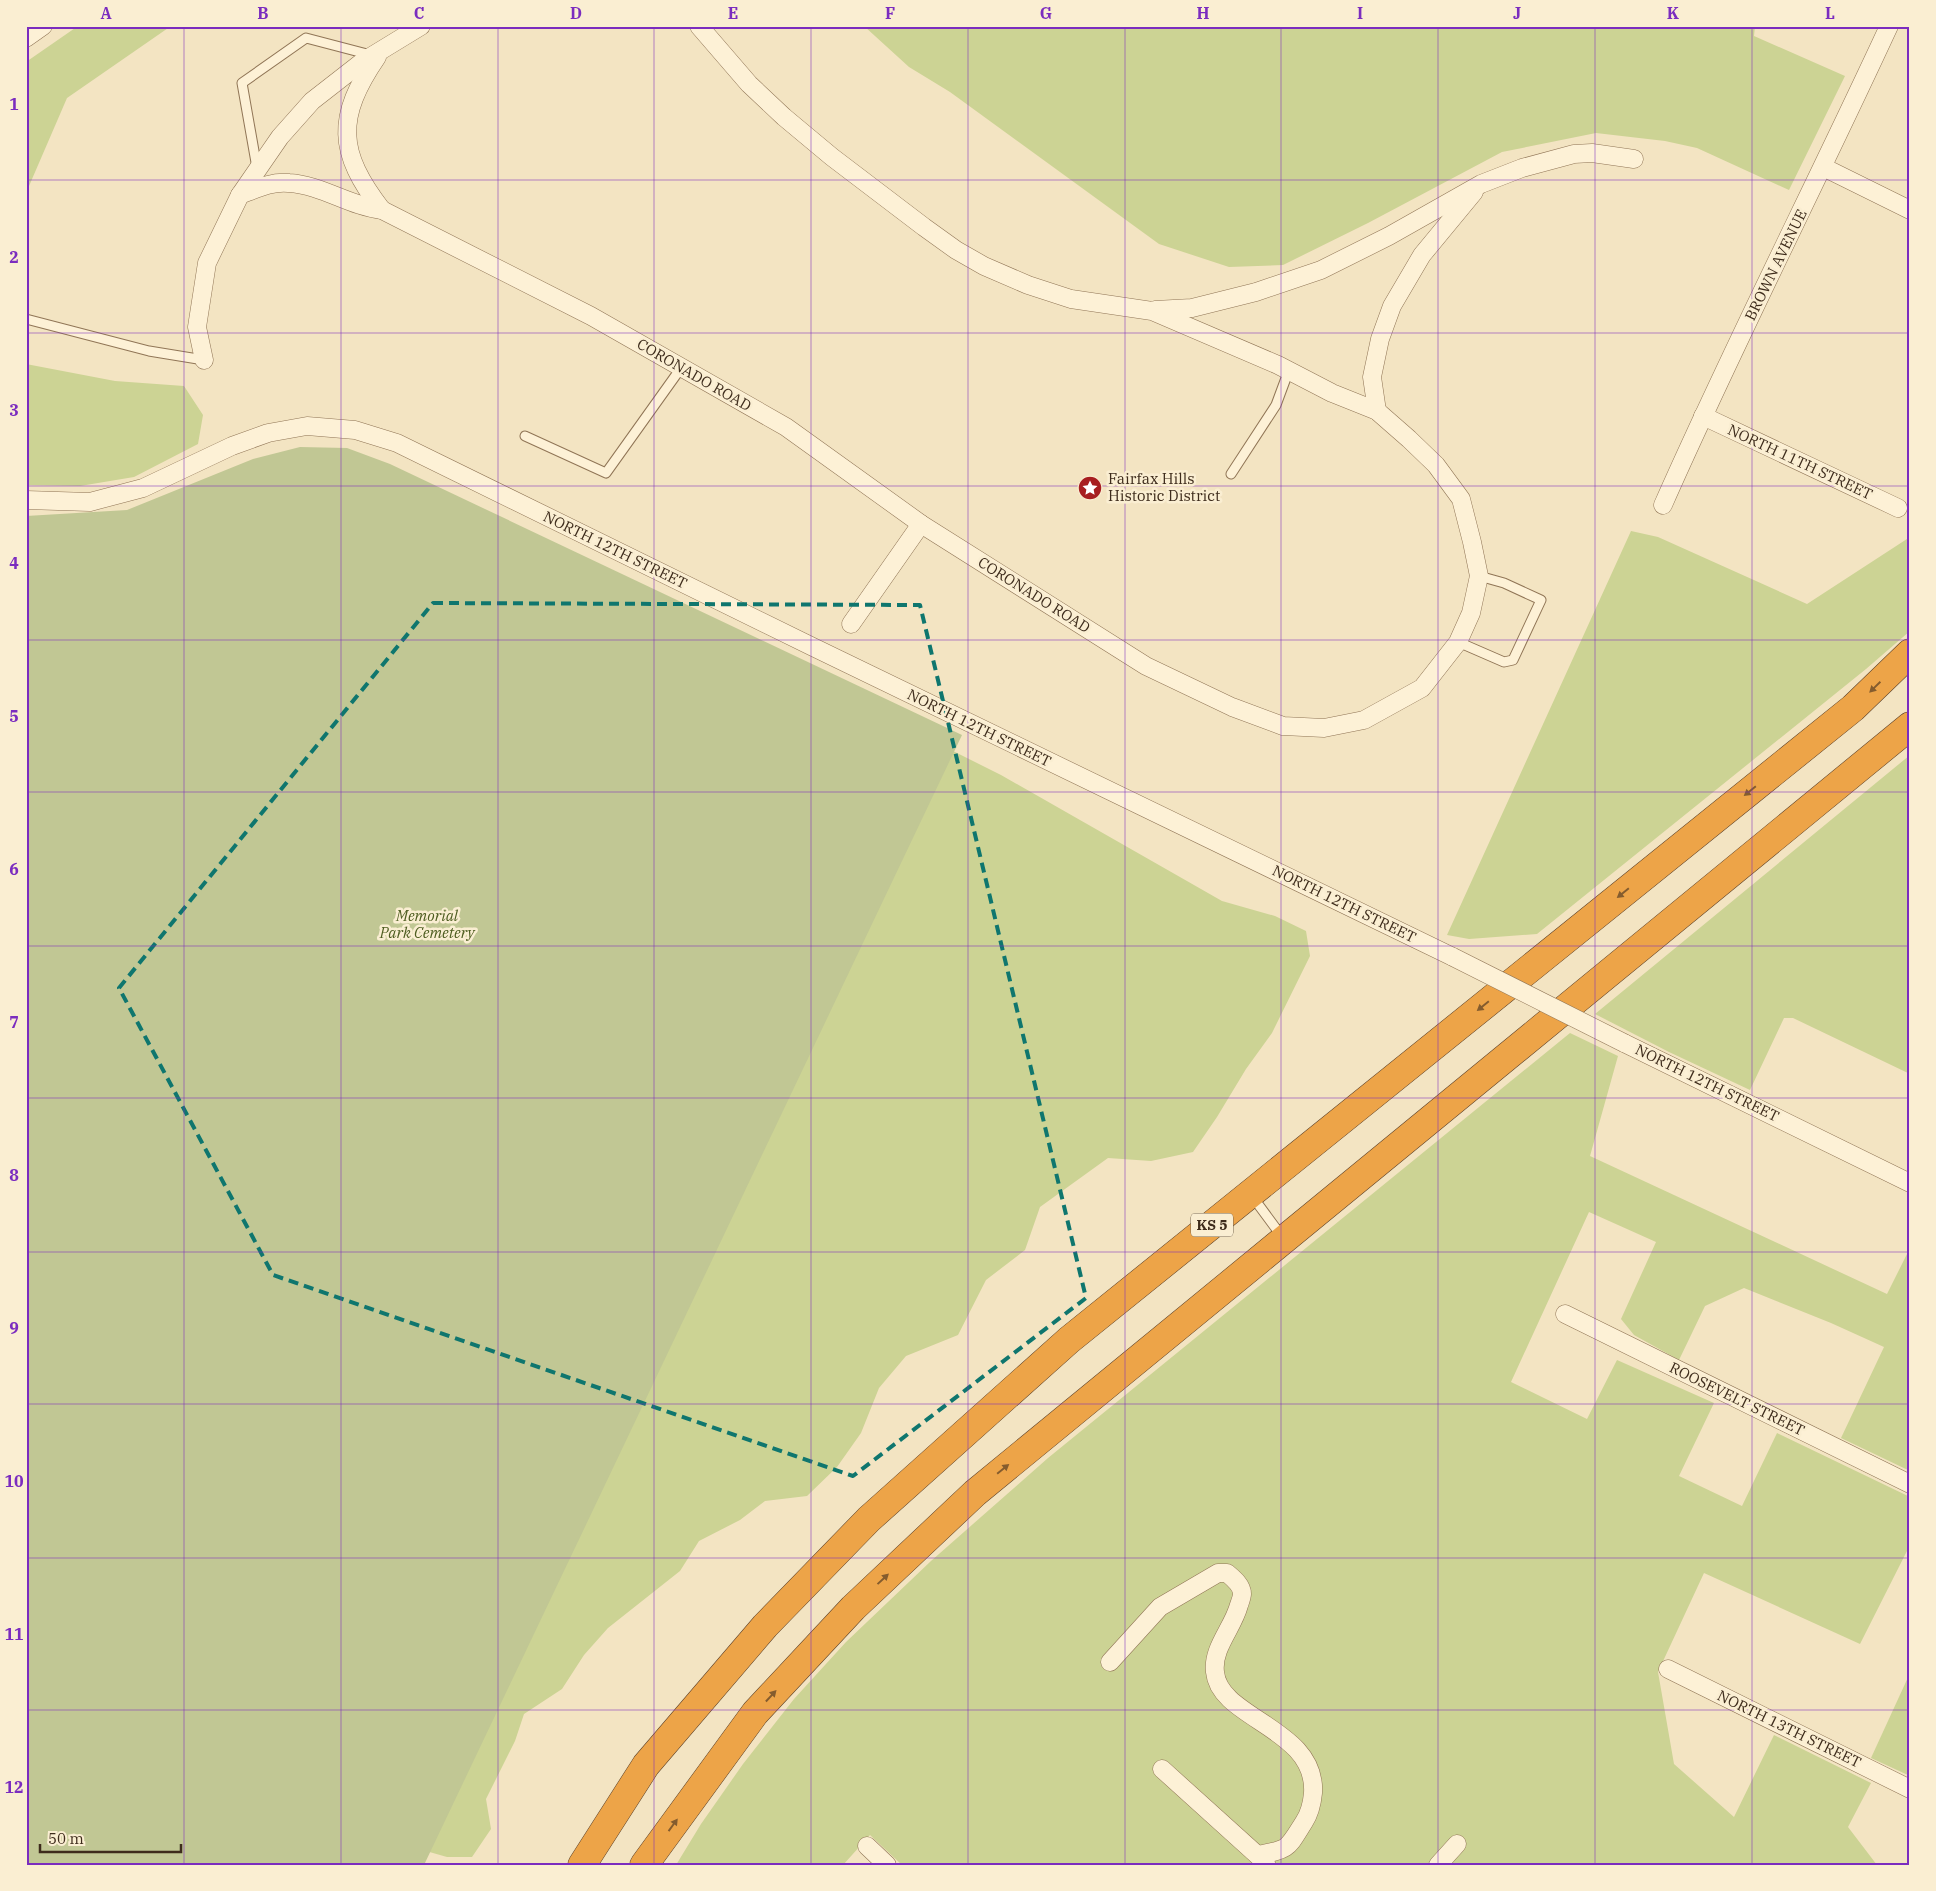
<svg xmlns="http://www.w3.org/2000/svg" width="1936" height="1891" font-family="'IBM Plex Serif',serif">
<rect width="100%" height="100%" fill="#f3e4c2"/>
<g fill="#ccd394">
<polygon points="78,26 171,26 67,98 26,193 26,62"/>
<polygon points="864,26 1755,26 1754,36 1845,76 1789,190 1697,148 1665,141 1596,133 1502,152 1368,223 1283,265 1229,267 1159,244 950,92 909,67"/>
<polygon points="26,364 115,381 184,386 203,415 198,444 134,477 80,486 26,485"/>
<polygon points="1631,531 1658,537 1807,604 1910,537 1910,631 1866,669 1537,934 1469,939 1447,935"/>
<polygon points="851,700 1001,775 1222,901 1275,916 1306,931 1310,956 1272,1033 1246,1069 1217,1117 1193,1152 1151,1161 1108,1158 1040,1207 1025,1250 986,1280 958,1335 906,1356 879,1388 861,1433 837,1467 807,1496 765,1501 740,1520 699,1541 680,1571 608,1628 584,1655 562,1689 524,1714 515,1741 486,1799 491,1829 472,1857 447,1857 426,1851"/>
<polygon points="1910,755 1910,1074 1793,1018 1784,1018 1750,1090 1669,1052 1595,1014"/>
<polygon points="1570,1033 1618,1056 1590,1156 1887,1294 1910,1248 1910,1471 1841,1438 1884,1347 1831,1323 1744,1288 1705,1306 1679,1360 1634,1335 1621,1319 1656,1242 1589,1212 1511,1382 1587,1419 1617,1360 1714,1403 1679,1476 1742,1506 1777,1433 1910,1497 1910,1545 1860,1644 1704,1573 1658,1672 1674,1764 1734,1817 1774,1735 1871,1783 1848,1827 1877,1865 902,1865 870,1835 843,1865 676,1865 701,1824 743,1764 794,1699 846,1642 931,1561 1048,1458"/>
<polygon points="1910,1673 1910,1776 1871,1758"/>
</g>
<polygon fill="#c1c794" points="300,447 347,448 390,464 962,735 424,1865 26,1865 26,516 127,510 253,459"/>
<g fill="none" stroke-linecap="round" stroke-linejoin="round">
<g stroke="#907556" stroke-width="11">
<g id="service">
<polyline points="257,168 242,83 306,38 371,55"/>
<polyline points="26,319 149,351 204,360"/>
<polyline points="525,436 606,473 681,368"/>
<polyline points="1231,474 1276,405 1289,370"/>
<polyline points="1458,642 1504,662 1513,660 1541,600 1504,583 1479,576"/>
<polyline points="1252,1196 1283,1238"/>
</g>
</g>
<g stroke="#907556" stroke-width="19">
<g id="minor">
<polyline points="26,38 43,26"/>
<path d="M377,57C336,117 337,152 382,210"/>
<polyline points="1823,167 1910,210"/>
<path d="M240,195C256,189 272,181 289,183C322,185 349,206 382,210L591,316L786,427L921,524L1146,666L1232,707L1283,726L1324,728L1364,720L1422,688L1458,642L1471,613L1479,576L1472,542L1461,499L1436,465L1409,439L1377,411L1332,393L1278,365L1152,311L1071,299L1028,285L984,266L956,250L924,227L832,157L784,117L749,84L699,26"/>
<polyline points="1155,310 1192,308 1256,292 1321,270 1389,236 1481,184 1522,168 1574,154 1592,153 1634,159"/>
<polyline points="204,360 197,327 207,263 240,195 280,137 312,101 362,62 421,26"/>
<polyline points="1377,411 1372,377 1380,339 1392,306 1422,255 1474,192"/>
<polyline points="1703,416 1898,508"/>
<polyline points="26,500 90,502 143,488 232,446 268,433 307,426 355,430 397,443 813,647 1453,957"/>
<path d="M1663,505C1734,344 1815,186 1889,26"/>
<polyline points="851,624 921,524"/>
<polyline points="1624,1043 1910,1183"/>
<polyline points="1565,1314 1910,1484"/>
<path d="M1110,1662L1160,1607L1218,1573H1227C1233,1578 1242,1585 1242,1594C1242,1597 1240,1602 1239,1605C1233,1628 1212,1648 1215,1672C1219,1719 1317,1728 1313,1793C1312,1804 1310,1813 1304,1822C1287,1849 1290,1849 1258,1855"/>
<polyline points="1668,1669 1910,1789"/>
<polyline points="1162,1769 1266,1863"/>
<polyline points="867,1846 887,1865"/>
<polyline points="1438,1865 1457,1844"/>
</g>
</g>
<g stroke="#5d422b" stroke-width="29">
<g id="motorway">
<polyline points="582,1865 646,1765 765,1626 869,1519 1069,1340 1853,708 1910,653"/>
<polyline points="644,1865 755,1713 853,1608 975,1493 1910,726"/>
</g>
</g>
<use href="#service" stroke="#fdf1d6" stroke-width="9"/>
<use href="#minor" stroke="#fdf1d6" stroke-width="18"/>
<use href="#motorway" stroke="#eda448" stroke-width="28"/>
<g stroke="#907556" stroke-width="19" stroke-linecap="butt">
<polyline id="minor-bridge" points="1453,957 1624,1043"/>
</g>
<use href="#minor-bridge" stroke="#fdf1d6" stroke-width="18"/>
</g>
<defs><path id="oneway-solid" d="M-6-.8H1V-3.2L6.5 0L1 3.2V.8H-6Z" transform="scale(1.25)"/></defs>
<g fill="#845c2e">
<use href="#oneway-solid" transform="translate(1875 687) rotate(136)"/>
<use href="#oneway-solid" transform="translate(1750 791) rotate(141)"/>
<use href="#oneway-solid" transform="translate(1623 893) rotate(141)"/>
<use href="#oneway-solid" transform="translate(1483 1006) rotate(141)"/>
<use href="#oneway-solid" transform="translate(1003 1469) rotate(-39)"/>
<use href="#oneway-solid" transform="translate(883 1579) rotate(-43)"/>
<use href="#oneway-solid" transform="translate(771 1696) rotate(-47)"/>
<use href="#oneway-solid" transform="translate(673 1825) rotate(-54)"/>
</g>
<path fill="none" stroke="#0f766e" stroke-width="4" stroke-dasharray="10 6" stroke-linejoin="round" d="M433,603L920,605L1086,1298L853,1476L273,1275L119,988Z"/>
<path fill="none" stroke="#7b2cbf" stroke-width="1" stroke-opacity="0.55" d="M184,26V1865M341,26V1865M498,26V1865M654,26V1865M811,26V1865M968,26V1865M1125,26V1865M1281,26V1865M1438,26V1865M1595,26V1865M1752,26V1865M26,180H1910M26,333H1910M26,486H1910M26,640H1910M26,792H1910M26,946H1910M26,1098H1910M26,1252H1910M26,1404H1910M26,1558H1910M26,1710H1910"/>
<defs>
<g id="sight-disc" transform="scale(1.25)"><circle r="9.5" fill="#a71e20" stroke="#faeed2"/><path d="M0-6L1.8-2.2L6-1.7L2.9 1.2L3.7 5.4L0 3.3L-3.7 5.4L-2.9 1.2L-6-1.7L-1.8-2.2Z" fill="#fff"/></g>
</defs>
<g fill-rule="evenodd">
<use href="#sight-disc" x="1090" y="488"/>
</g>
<g text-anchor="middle" stroke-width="5" stroke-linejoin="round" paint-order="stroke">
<rect fill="#faeed2" stroke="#766653" stroke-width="1" x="1191" y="1213.5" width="42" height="23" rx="4"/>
<g font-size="14" font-weight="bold" fill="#3e2c1c">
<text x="1212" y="1230">KS 5</text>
</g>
<g font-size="15" fill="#3e2c1c" stroke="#faeed2">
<text transform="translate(1776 265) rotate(-64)" y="5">BROWN AVENUE</text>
<text transform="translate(694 375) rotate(30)" y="5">CORONADO ROAD</text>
<text transform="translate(1800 462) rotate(25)" y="5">NORTH 11TH STREET</text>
<text transform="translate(615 550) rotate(26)" y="5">NORTH 12TH STREET</text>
<text transform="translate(1034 595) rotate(32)" y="5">CORONADO ROAD</text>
<text transform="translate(979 728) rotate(26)" y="5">NORTH 12TH STREET</text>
<text transform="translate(1344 904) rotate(26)" y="5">NORTH 12TH STREET</text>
<text transform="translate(1707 1083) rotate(26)" y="5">NORTH 12TH STREET</text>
<text transform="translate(1737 1399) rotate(26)" y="5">ROOSEVELT STREET</text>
<text transform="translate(1789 1729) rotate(26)" y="5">NORTH 13TH STREET</text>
</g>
<g font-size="15" fill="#3e2c1c" stroke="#faeed2" text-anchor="start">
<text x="1108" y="484">Fairfax Hills<tspan x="1108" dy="17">Historic District</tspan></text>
</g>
<g font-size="15" font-style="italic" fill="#4e5d20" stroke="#faeed2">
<text x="427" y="921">Memorial<tspan x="427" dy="17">Park Cemetery</tspan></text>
</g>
</g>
<rect width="1936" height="1891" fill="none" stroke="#faeed2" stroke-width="55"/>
<path d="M40 1844v8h141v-8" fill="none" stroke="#3e2c1c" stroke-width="2.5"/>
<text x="48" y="1844" font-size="15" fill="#3e2c1c" stroke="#faeed2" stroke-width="4" paint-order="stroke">50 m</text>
<rect x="28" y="28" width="1880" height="1836" fill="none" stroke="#7b2cbf" stroke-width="2"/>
<g font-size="16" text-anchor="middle" font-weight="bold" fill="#7b2cbf">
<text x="106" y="19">A</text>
<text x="263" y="19">B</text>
<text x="419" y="19">C</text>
<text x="576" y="19">D</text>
<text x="733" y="19">E</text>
<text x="890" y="19">F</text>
<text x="1046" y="19">G</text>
<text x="1203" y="19">H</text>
<text x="1360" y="19">I</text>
<text x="1517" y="19">J</text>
<text x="1673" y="19">K</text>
<text x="1830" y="19">L</text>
<text x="14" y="110">1</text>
<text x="14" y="263">2</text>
<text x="14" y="416">3</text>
<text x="14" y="569">4</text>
<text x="14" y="722">5</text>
<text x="14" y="875">6</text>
<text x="14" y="1028">7</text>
<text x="14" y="1181">8</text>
<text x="14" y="1334">9</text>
<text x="14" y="1487">10</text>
<text x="14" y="1640">11</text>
<text x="14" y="1793">12</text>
</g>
</svg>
